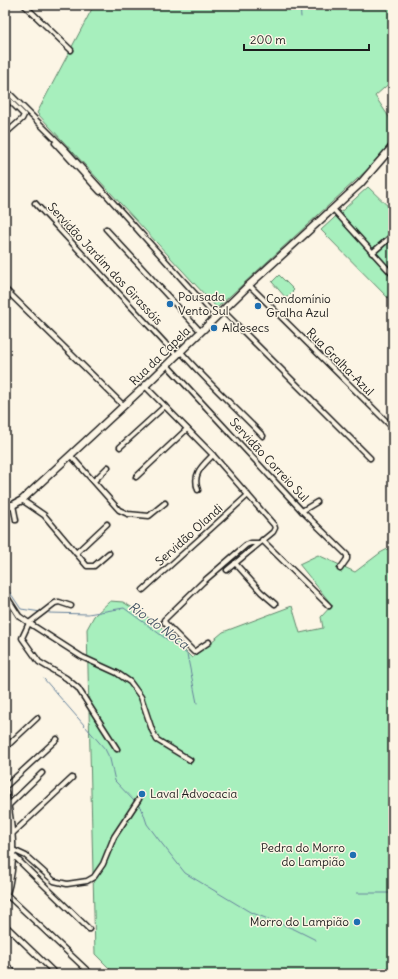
<svg xmlns="http://www.w3.org/2000/svg" width="398" height="979" font-family="Delius,sans-serif">
<rect width="100%" height="100%" fill="#fcf5e5"/>
<filter id="ink" filterUnits="userSpaceOnUse"><feTurbulence type="fractalNoise" baseFrequency=".025" numOctaves="2"/><feDisplacementMap in="SourceGraphic" scale="8" xChannelSelector="R" yChannelSelector="G"/><feConvolveMatrix kernelMatrix="1 2 1 2 8 2 1 2 1" color-interpolation-filters="sRGB"/></filter>
<g filter="url(#ink)">
<g fill="#a7efbd" stroke="#62866c">
<polygon points="94,5 393,5 393,80 375,96 393,123 393,141 380,158 217,308 37,113"/>
<polygon points="368,187 393,211 393,303 321,230"/>
<polygon points="279,275 294,290 286,298 272,282"/>
<polygon points="393,546 393,974 115,974 95,954 87,629 94,616 110,601 123,602 157,623 192,658 223,632 292,606 300,633 323,628 321,617 332,605 299,564 318,555 355,572 380,553"/>
</g>
<g fill="none" stroke-linecap="round" stroke-linejoin="round">
<g stroke="#66829c" stroke-width="1">
<polyline points="300,5 301,17"/>
<polyline points="5,585 21,609 41,612"/>
<polyline points="49,613 88,614 124,608 187,654 197,703"/>
<polyline points="44,679 105,749 110,759 115,781 135,802"/>
<polyline points="138,805 142,809 147,824 159,840 185,873 250,912 294,929 316,940"/>
<polyline points="357,893 393,893"/>
</g>
<g stroke="#1c1c1c" stroke-width="7">
<g id="street">
<polyline points="24,5 71,50"/>
<polyline points="5,89 66,150 216,317"/>
<polyline points="5,96 24,115 22,119 5,134"/>
<polyline points="55,143 100,192"/>
<polyline points="35,203 177,356"/>
<polyline points="333,209 393,275"/>
<polyline points="106,229 201,332"/>
<polyline points="372,253 393,235"/>
<polyline points="249,285 393,428"/>
<polyline points="5,289 124,406"/>
<polyline points="223,311 370,458"/>
<path d="M181,352C207,382 236,408 263,436"/>
<polyline points="167,365 302,511 347,555 347,559 340,569"/>
<polyline points="145,386 213,455 274,525 275,528 273,532 227,570"/>
<polyline points="120,447 165,406"/>
<polyline points="71,456 119,510 128,514 149,516 165,503"/>
<polyline points="136,477 187,429"/>
<polyline points="94,481 108,467"/>
<path d="M198,490C192,474 202,466 213,455"/>
<polyline points="22,500 44,515 87,566 94,566 109,553"/>
<polyline points="13,505 16,520"/>
<polyline points="302,511 317,502"/>
<polyline points="262,540 329,606"/>
<polyline points="76,553 107,524"/>
<polyline points="235,563 261,592 275,604"/>
<polyline points="143,590 248,495"/>
<polyline points="5,594 19,616 29,623 82,657 117,673 130,682 141,697 152,730 157,740 190,760"/>
<polyline points="71,606 59,602 55,603 29,623 22,638 39,662 66,678 78,688 117,749"/>
<polyline points="209,642 194,652 165,623 164,620 203,582 246,545 251,543 258,543"/>
<polyline points="5,748 37,718"/>
<polyline points="5,787 57,739"/>
<polyline points="8,806 42,773"/>
<polyline points="12,834 72,778"/>
<polyline points="5,843 13,850 26,856 54,881 67,884 87,881 94,877 103,864 114,837 139,799"/>
<polyline points="13,855 89,929"/>
<polyline points="6,894 91,974"/>
<polyline points="5,925 56,974"/>
<polyline points="5,964 16,974"/>
</g>
</g>
<g stroke="#1c1c1c" stroke-width="9">
<g id="secondary">
<polyline points="5,505 13,505 22,500 145,386 249,285 360,184 393,146"/>
<path d="M5,792C12,828 17,861 5,897"/>
</g>
</g>
<use href="#street" stroke="#fcf5e5" stroke-width="4"/>
<use href="#secondary" stroke="#fcf5e5" stroke-width="6"/>
</g>
</g>
<g fill="#1f6fb2" stroke="#fcf5e5" stroke-width="1.5">
<circle cx="170" cy="304" r="4"/>
<circle cx="258" cy="306" r="4"/>
<circle cx="214" cy="328" r="4"/>
<circle cx="142" cy="794" r="4"/>
<circle cx="353" cy="855" r="4"/>
<circle cx="357" cy="922" r="4"/>
</g>
<g text-anchor="middle" stroke-width="3" stroke-linejoin="round" paint-order="stroke">
<g font-size="12" fill="#1c1c1c" stroke="#fcf5e5">
<text transform="translate(105 264) rotate(47)" y="4">Servidão Jardim dos Girassóis</text>
<text transform="translate(160 356) rotate(-44)" y="4">Rua da Capela</text>
<text transform="translate(340 362) rotate(45)" y="4">Rua Gralha-Azul</text>
<text transform="translate(269 460) rotate(47)" y="4">Servidão Correio Sul</text>
<text transform="translate(189 535) rotate(-42)" y="4">Servidão Olandi</text>
</g>
<g font-size="12" fill="#1c1c1c" stroke="#fcf5e5" text-anchor="start">
<text x="178" y="301">Pousada<tspan x="178" dy="14">Vento Sul</tspan></text>
<text x="266" y="303">Condomínio<tspan x="266" dy="14">Gralha Azul</tspan></text>
<text x="222" y="332">Aldesecs</text>
<text x="150" y="798">Laval Advocacia</text>
<text x="345" y="852" text-anchor="end">Pedra do Morro<tspan x="345" dy="14">do Lampião</tspan></text>
<text x="349" y="926" text-anchor="end">Morro do Lampião</text>
</g>
<g font-size="13" font-style="italic" fill="#475867" stroke="#fcf5e5">
<text transform="translate(159 625) rotate(36)" y="5">Rio do Noca</text>
</g>
</g>
<rect width="398" height="979" fill="none" stroke="#fcf5e5" stroke-width="20"/>
<rect x="10" y="10" width="378" height="959" fill="none" stroke="#1c1c1c" stroke-width="1.5" filter="url(#ink)"/>
<path d="M244 44v6h125v-6" fill="none" stroke="#1c1c1c" stroke-width="2"/>
<text x="250" y="44" font-size="12" fill="#1c1c1c" stroke="#fcf5e5" stroke-width="3" paint-order="stroke">200 m</text>
</svg>
